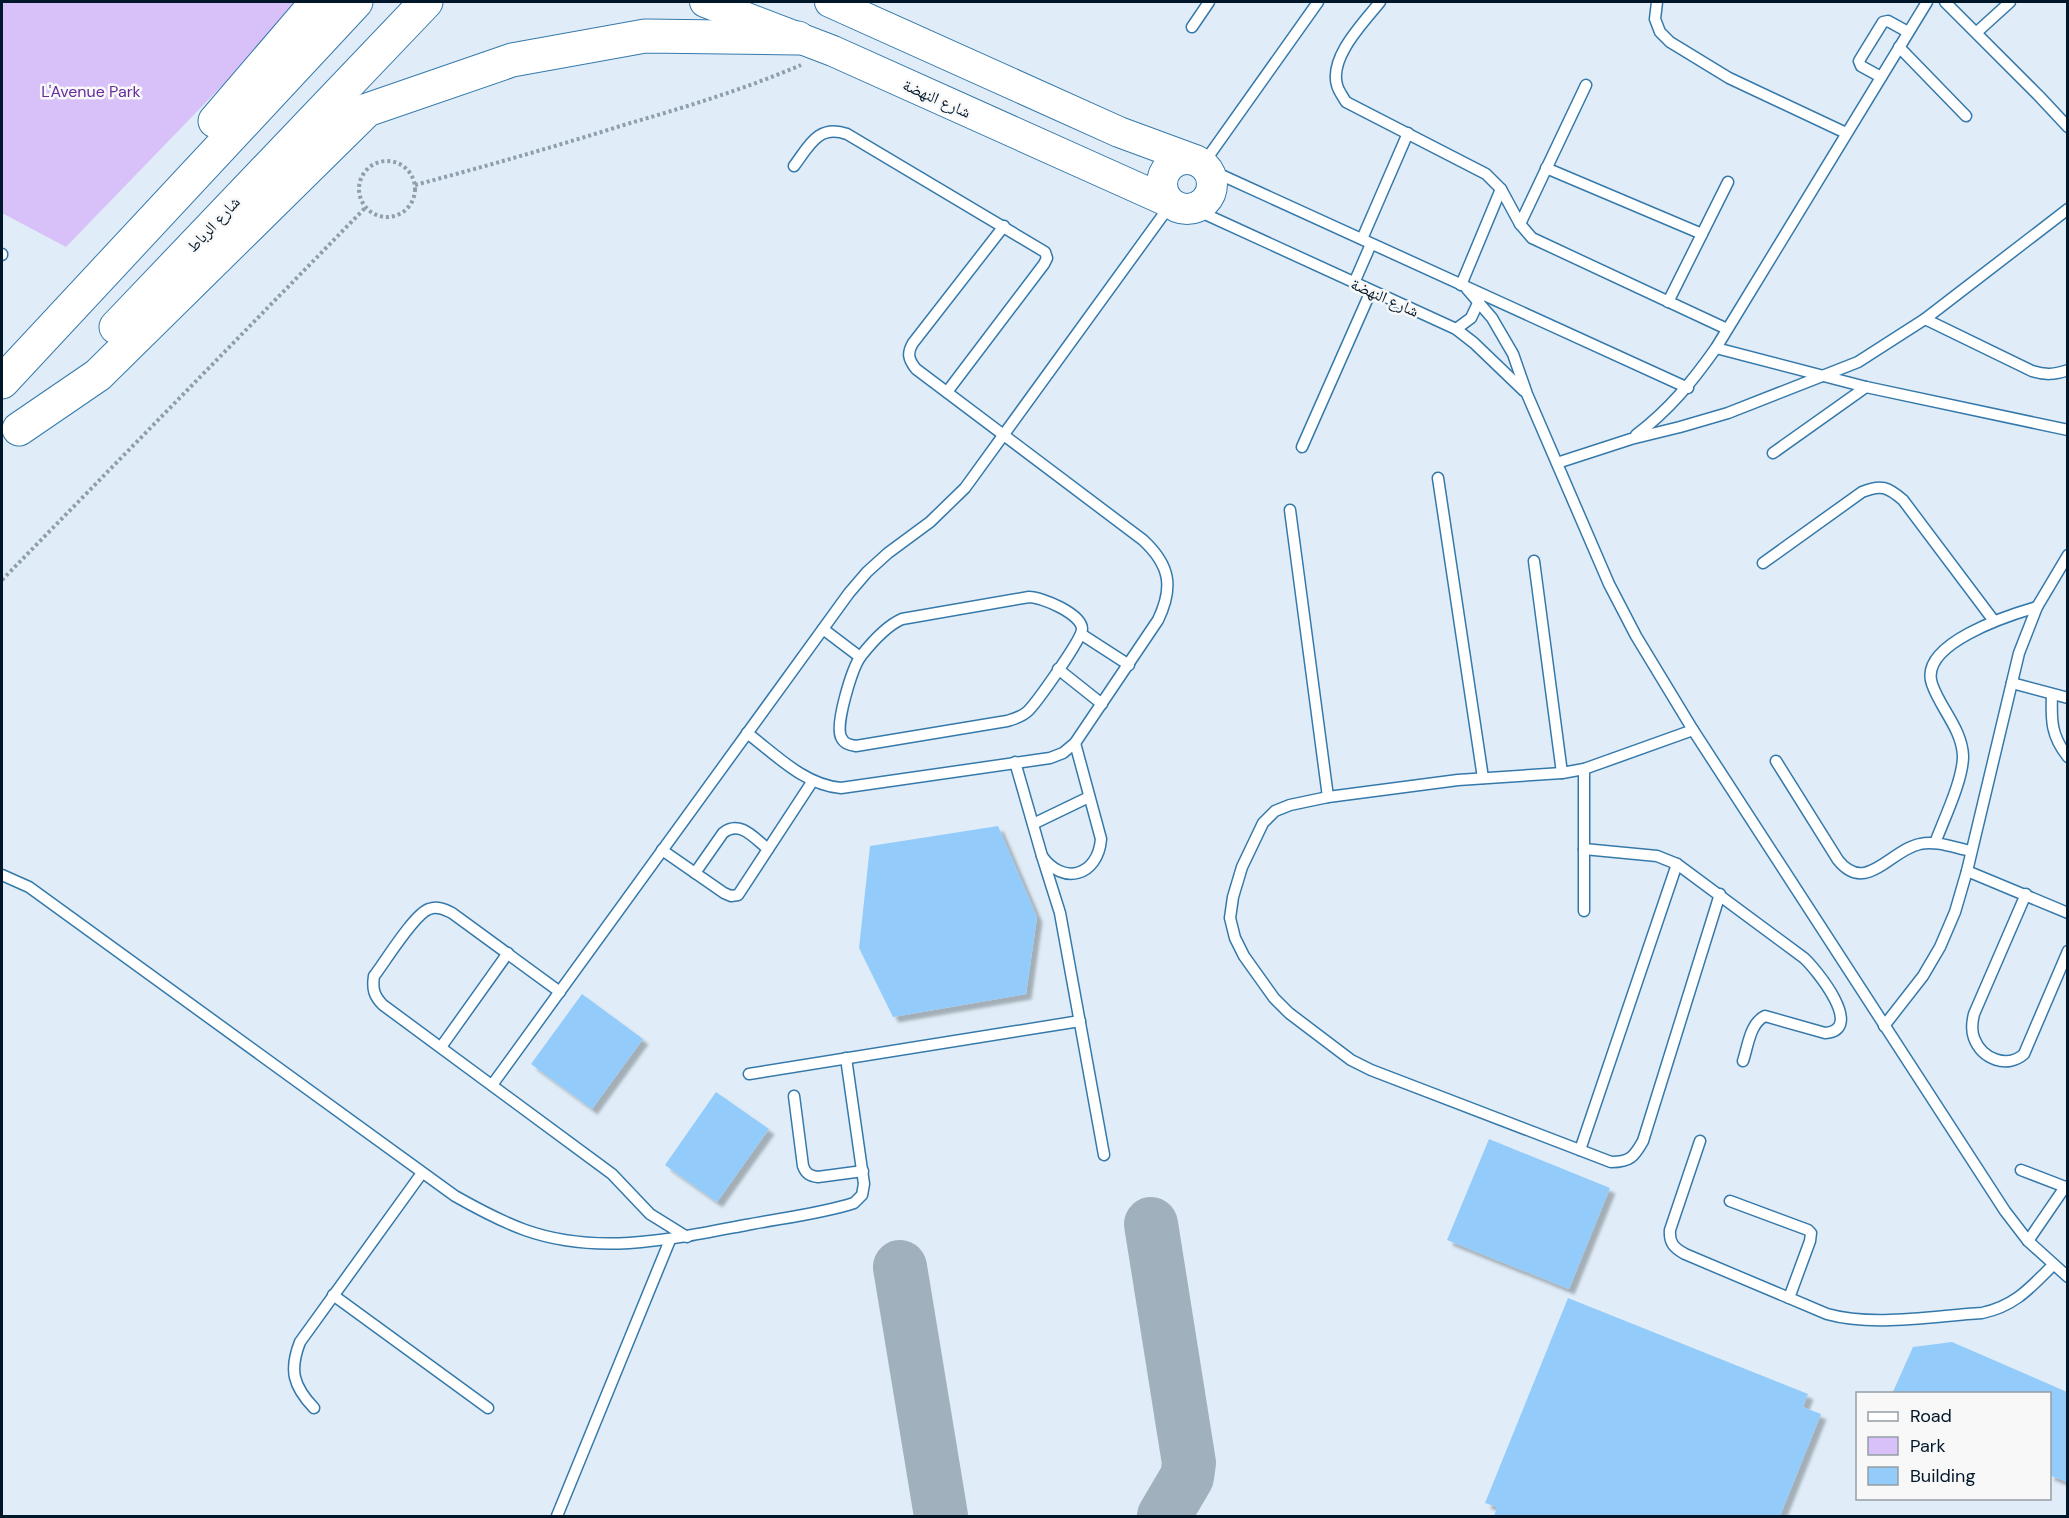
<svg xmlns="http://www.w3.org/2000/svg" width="2069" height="1518" font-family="'DM Sans','Noto Naskh Arabic',sans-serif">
<defs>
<filter id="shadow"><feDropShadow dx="5.5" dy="5.5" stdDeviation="1.5" flood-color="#0004"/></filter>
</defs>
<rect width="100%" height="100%" fill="#e0edf8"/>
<polygon fill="#d7c1f8" points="2,2 303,2 66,247 2,213"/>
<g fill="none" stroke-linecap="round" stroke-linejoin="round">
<g stroke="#a0b0bd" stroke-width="54">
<polyline points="1151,1224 1189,1463 1187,1477 1164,1516"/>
<polyline points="900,1267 941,1516"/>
</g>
</g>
<g fill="#93ccfa" filter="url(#shadow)">
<polygon points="998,826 1037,917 1026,994 893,1017 859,948 870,846"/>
<polygon points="582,994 643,1039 592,1109 531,1064"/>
<polygon points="716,1092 769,1129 717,1202 665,1165"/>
<polygon points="1489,1139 1610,1188 1569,1289 1447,1240"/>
<polygon points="1568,1298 1808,1394 1803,1407 1821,1414 1780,1516 1494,1516 1497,1507 1485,1503"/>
<polygon points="1952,1342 2067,1392 2067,1482 2049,1475 2049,1394 1892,1394 1913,1347"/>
</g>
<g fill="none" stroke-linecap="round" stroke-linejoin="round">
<g stroke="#3579ab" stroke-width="13">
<g id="lane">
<path d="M1380,2C1364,22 1329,57 1337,85C1338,90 1343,97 1346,102L1486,174L1501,189L1520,224L1532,238L1727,329"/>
<polyline points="1657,2 1655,19 1660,32 1670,42 1729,78 1846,133"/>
<polyline points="1945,2 2039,96 2068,127"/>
<polyline points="1192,27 1209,2"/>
<polyline points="1977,32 2010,2"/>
<polyline points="1899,47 1966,116"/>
<polyline points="1881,77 1861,66 1859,61 1862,56 1883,22 1888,21 1908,32"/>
<polyline points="1203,164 1318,2"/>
<path d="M794,166C809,146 818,124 847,134L1045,252L1047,258L1044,264L947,392"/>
<polyline points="1546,168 1702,234"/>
<polyline points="1208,169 1688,388"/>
<polyline points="1194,209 1456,329 1474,343 1524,391"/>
<polyline points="1520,224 1586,85"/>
<polyline points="1362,239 1408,133"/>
<polyline points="2,254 2,255"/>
<polyline points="1354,283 1371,244"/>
<polyline points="1461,285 1501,189"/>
<polyline points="1467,289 1492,318 1513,354 1527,394 1609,584 1636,636 1693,730 2005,1211 2028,1241 2068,1277"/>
<polyline points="1668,302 1728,182"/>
<path d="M1925,319L2032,371C2045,375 2054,375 2068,370"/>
<polyline points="1456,329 1471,318 1479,301"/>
<polyline points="1716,348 1866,387 2068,430"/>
<path d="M1636,435C1669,410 1692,382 1716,348L1927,2"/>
<polyline points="1302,447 1371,291"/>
<polyline points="1773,453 1866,387"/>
<polyline points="1557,463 1631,439 1680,427 1728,413 1858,362 1925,319 2068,209"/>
<polyline points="1438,478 1483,778"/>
<polyline points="1290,510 1328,797"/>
<polyline points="1534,561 1562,773"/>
<path d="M1763,563L1862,492C1881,484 1888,487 1903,500L1994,621"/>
<path d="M1029,597C1042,597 1082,614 1082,629C1082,639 1037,702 1028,711C1022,717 1014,719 1007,721L856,746C850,745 844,744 841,737C835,724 852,668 861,656C872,642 886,626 902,619Z"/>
<polyline points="823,629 860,657"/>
<polyline points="1081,634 1129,665"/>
<polyline points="1058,669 1102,704"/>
<polyline points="2012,683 2068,698"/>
<path d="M2052,695C2051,720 2051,736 2068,757"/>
<path d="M1693,730L1584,769L1562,773L1458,780L1328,797L1290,805L1275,811L1263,823L1242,867L1233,897L1230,918L1235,938L1244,956L1274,998L1289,1013L1351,1060L1371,1070L1611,1162C1630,1162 1634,1157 1643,1141L1720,894"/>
<path d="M747,733C775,754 804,785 841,788L1050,758L1063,753L1075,743L1158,620C1174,587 1170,565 1143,540L916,369C908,359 907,353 913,343L1004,226"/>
<path d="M1776,761L1838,860C1866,895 1890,850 1920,844C1936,840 1955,848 1971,851"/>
<path d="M1015,762L1042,856C1063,886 1098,876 1101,839L1075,743"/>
<polyline points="1584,769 1584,911"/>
<polyline points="1033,824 1089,797"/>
<path d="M1935,843C1944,819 1963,780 1963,756C1962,729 1940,708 1932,684C1918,644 2009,615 2037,607"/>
<path d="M1584,849L1657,856L1677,864L1804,958C1816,969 1866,1030 1825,1033L1765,1016C1750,1023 1748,1046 1743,1061"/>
<polyline points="662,850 724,893 731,896 738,895 812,782"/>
<polyline points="1042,856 1060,913 1104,1155"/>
<polyline points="1967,871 2068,913"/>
<path d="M695,873L723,833C740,819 755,839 768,849"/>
<path d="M2,875L29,887L455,1196C478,1209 500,1221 525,1230C598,1256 673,1239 746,1225C782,1218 820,1214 854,1203L862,1195L864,1184L846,1058"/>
<path d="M2026,894L1974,1014C1972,1022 1971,1030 1974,1038C1982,1059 2007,1069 2024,1054L2068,951"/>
<path d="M560,992L452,913C444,909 437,906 429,909C414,914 385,962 374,976C372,989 374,996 383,1005L612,1174L650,1214L687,1237"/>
<polyline points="1884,1026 1923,976 1940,947 1955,912 1967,871 2019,653 2037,607 2068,555"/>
<polyline points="441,1047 508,953"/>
<polyline points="749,1074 1080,1021"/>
<polyline points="492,1085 849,593 867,572 888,553 930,522 965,488 1171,204"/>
<path d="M794,1096L803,1166C806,1174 810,1176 818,1177L863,1171"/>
<path d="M1700,1141L1670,1230C1669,1243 1674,1248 1685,1254L1827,1314C1873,1327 1933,1316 1982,1313C2015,1306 2030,1288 2053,1265"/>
<polyline points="1580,1150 1677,864"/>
<polyline points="2021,1170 2068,1188"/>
<polyline points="1730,1201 1808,1230 1811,1233 1810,1241 1789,1298"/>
<polyline points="2028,1241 2065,1187"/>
<polyline points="333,1295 488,1408"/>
<path d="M314,1408C293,1386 289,1370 300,1342L422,1173"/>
<polyline points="557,1516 670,1240"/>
</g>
</g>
<g stroke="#3579ab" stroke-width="32">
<g id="secondary">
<polyline points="705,2 833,51 1167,201"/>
<polyline points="830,2 1119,132 1195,160"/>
<circle cx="1187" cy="184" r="25"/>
</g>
</g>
<g stroke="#3579ab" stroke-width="35">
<g id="highway">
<polyline points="215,121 317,2"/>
<polyline points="116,327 426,2"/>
<polyline points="2,382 356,2"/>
<polyline points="19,429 98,375 367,110 512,60 645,36 798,38"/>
</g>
</g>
<g stroke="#8e9eac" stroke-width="4" stroke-dasharray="3 3" stroke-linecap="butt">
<circle cx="387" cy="189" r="28"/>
<path d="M415,185C487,166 557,146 627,124C686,107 745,89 801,65"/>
<polyline points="2,580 365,208"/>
</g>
<use href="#lane" stroke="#fff" stroke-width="10"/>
<use href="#secondary" stroke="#fff" stroke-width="30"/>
<use href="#highway" stroke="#fff" stroke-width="33"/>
</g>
<g text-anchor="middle" stroke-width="5" stroke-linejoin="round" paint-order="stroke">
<g font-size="16" fill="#652a9d" stroke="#f8f8f8">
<text x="91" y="97">L'Avenue Park</text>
</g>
<g font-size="16" fill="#001629" stroke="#f8f8f8">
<text transform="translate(937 98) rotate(24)" y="6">شارع النهضة</text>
<text transform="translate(213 224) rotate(-47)" y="6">شارع الرباط</text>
<text transform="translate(1385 297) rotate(24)" y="6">شارع النهضة</text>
</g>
</g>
<rect width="2069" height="1518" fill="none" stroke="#001629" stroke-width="6"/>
<rect x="1856" y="1392" width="195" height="108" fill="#f8f8f8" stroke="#959ea5" stroke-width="1.5"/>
<rect x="1868" y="1412" width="30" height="9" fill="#ffffff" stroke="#959ea5" stroke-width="1.5"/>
<text x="1910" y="1422" font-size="18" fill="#001629">Road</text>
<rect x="1868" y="1437" width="30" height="18" fill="#d7c1f8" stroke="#959ea5" stroke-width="1.5"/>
<text x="1910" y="1452" font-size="18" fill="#001629">Park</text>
<rect x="1868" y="1467" width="30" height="18" fill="#93ccfa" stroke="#959ea5" stroke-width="1.5"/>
<text x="1910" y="1482" font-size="18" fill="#001629">Building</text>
</svg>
